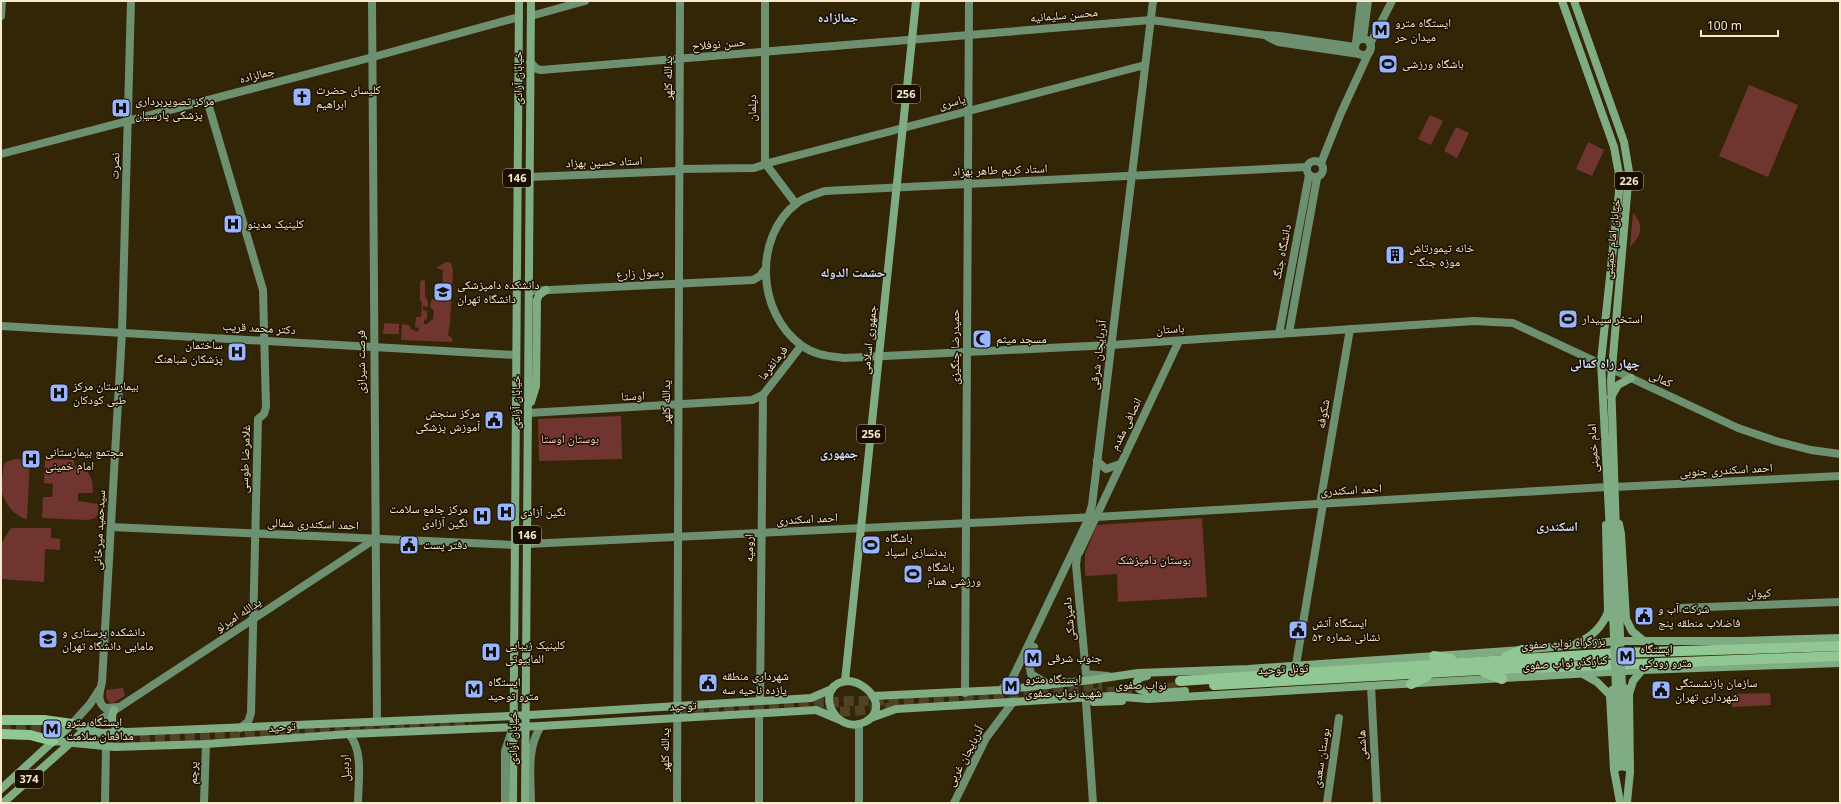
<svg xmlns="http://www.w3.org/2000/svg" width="1841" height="804" font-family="'Noto Sans','Noto Naskh Arabic',sans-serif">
<rect width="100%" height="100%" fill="#322607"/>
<g fill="#71352f">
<polygon points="1749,85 1798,105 1768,177 1719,156"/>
<polygon points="1430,115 1443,121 1431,145 1418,139"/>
<polygon points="1456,127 1469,133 1457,158 1444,151"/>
<polygon points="1588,142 1604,150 1592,176 1576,169"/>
<path d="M1633,213C1645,227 1641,235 1630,247Z"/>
<polygon points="446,262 451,263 453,271 450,323 448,335 452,338 452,342 401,340 402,324 409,325 411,329 418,332 419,328 415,327 416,317 421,317 422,303 420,300 420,282 422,280 425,281 425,296 428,301 428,307 423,306 423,310 427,311 427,319 424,320 424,324 427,324 433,319 434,311 430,307 431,301 442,290 443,270 436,268"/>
<polygon points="384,323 399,324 399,334 383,334"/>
<polygon points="621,416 622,459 539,461 538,419"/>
<path d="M14,459L30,460L27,519C15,517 5,504 2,493C0,485 3,473 4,464L6,462Z"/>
<path d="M45,459L74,460V466C90,467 93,479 93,493H78V501L98,504V514L95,518L88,520L42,518L43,497H52L53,484L44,483Z"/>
<polygon points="1202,518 1207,597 1118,602 1117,574 1087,576 1085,575 1085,554 1097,525"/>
<polygon points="11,528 51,528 51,538 60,539 60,550 45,549 44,582 1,579 1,544"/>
<path d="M123,688L125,696L113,703C106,703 106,696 106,690Z"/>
<polygon points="1770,693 1771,705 1732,707 1732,694"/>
</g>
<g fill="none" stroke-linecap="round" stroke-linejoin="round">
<g stroke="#4f4325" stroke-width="10" stroke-dasharray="10 5" stroke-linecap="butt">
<polyline points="1092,693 1180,687"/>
<polyline points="679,710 853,701 921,700 1102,686"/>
<polyline points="825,712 854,711 898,707"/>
<polyline points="1,727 55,729 68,731 98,745"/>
<polyline points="82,730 101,739 138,739 401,727 471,721"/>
</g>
<g stroke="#6d9070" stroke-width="8">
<polyline points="372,1 377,722"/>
<polyline points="765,1 765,163 796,204"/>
<polyline points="1,16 2,1"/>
<polyline points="531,16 585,1"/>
<polyline points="1268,37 1278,42 1359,54"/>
<polyline points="1363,39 1368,1"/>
<circle cx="1363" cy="47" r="8"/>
<polyline points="1356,43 1361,1"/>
<polyline points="1370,44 1392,1"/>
<polyline points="530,62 537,69 541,70 1151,20 1265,35 1279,36 1355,47"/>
<polyline points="207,100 263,290 266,407 264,414 258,419 251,713 248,722 240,728"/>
<polyline points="1,154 373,57 519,17"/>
<circle cx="1315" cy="169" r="8"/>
<polyline points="1321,163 1341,113 1370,50"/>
<path d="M1307,167L825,191C816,194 805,197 797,203C753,237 757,313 801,345C814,355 828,356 844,358L1111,345L1474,321L1513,323L1738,428L1776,441L1811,450L1840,454"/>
<polyline points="679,169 754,168 772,162 1145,65"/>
<polyline points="529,177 679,171"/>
<polyline points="529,291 753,280 760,276 766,268"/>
<polyline points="1,326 515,355"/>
<polyline points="1289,333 1317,178"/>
<polyline points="1279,334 1309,175"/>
<polyline points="528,413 752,400 763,395 801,346"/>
<polyline points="1097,461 1106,469 1120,464"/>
<polyline points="1614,487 1840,476"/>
<polyline points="1320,504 1350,329"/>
<polyline points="111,527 515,545"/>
<polyline points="527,544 1096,517 1607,487"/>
<polyline points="1079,553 1179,341"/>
<polyline points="1077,557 1076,565 1086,674 1108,676"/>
<polyline points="1680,608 1840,602"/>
<path d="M1034,647C1029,656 1028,664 1031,674L1049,685"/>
<polyline points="1296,665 1323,504"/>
<polyline points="1371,686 1377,803"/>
<polyline points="1001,690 1013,677 1087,522 1092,505 1153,1"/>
<polyline points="965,693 969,1"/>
<polyline points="760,701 763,395"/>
<polyline points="1086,702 1093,803"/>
<path d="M119,707L105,708C96,701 100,691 102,682L122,332L131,1"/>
<polyline points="72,724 90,704 99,690"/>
<polyline points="86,729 375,539"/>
<path d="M349,734C364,751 358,783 358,803"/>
<polyline points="105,803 106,747"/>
<polyline points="204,803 206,744"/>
<polyline points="505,803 505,751 513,727"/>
<path d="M531,803C531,777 526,749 541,726"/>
<polyline points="677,803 680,1"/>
<polyline points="759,803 759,713"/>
<polyline points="859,803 859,724"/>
<polyline points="954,803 986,738 1013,702"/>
<polyline points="1327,803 1339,718"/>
</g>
<g stroke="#7fac83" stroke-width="8">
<polyline points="1562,1 1614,147 1619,174 1619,192 1601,361 1610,532"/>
<polyline points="1574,1 1624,142 1629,172 1611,380 1616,531"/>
<polyline points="1611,397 1618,385 1631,378"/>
<polyline points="531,402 536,386 537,300 539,295 546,290"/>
<polyline points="1619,524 1621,534 1626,619 1632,631 1644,641"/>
<polyline points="1606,525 1608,614 1613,620 1619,620"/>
<path d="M1577,643C1592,637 1602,627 1608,612"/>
<polyline points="1583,674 1597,682 1610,695"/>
<path d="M1147,676C1141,677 1136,678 1136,686C1144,697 1173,692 1185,691"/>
<polyline points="845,681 916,1"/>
<path d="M848,681C868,682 890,709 865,722C833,737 812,683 848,681Z"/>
<polyline points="873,696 1001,690 1091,680 1138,673 1248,669 1522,650 1616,641 1740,641 1840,638"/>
<polyline points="1094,702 1122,701"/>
<path d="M114,710C109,719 114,730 124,732"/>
<polyline points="871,718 896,709 1111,696 1148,699 1642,670 1840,663"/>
<polyline points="53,741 115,747 206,744 349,734 541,726 816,710 840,720"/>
<polyline points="1,789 72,724 92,731 102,733 513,716 811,698 832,689"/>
<polyline points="1620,802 1614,770 1610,695 1612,690 1618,686 1625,688 1629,694"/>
<polyline points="1627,802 1630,772 1629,694 1633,681 1642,670"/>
<polyline points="3,803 86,729"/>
<polyline points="513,803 519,1"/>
<polyline points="525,803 531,1"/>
</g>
<g stroke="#90c795" stroke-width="10">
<polyline points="1434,656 1451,659"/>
<polyline points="1506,657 1522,650"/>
<polyline points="1484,672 1502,679"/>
<polyline points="1180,681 1617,653 1840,646"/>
<polyline points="1411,684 1427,676"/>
<polyline points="1214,685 1480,670 1840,656"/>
<polyline points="1,720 44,720 72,724"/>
<polyline points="1,734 30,735 53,741"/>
</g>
<g stroke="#7fac83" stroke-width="8">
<polyline points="1616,531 1625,767"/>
<polyline points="1610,532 1619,767"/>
</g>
</g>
<defs>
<g id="metro-square" transform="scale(1)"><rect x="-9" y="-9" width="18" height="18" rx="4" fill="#98b5fd" stroke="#190f00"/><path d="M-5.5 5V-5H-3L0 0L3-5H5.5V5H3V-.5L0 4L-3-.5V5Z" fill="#111"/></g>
<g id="stadium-square" transform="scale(1)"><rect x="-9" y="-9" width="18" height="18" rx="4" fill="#98b5fd" stroke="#190f00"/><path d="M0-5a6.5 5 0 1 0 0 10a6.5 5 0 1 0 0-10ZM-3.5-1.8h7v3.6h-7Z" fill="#111"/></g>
<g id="church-square" transform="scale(1)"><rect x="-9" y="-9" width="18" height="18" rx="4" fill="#98b5fd" stroke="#190f00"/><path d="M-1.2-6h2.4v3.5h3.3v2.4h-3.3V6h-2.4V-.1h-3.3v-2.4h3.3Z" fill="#111"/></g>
<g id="hospital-square" transform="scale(1)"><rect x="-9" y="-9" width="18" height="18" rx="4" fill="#98b5fd" stroke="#190f00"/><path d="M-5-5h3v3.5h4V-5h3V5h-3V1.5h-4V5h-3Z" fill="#111"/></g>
<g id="building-square" transform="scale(1)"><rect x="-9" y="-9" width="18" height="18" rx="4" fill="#98b5fd" stroke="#190f00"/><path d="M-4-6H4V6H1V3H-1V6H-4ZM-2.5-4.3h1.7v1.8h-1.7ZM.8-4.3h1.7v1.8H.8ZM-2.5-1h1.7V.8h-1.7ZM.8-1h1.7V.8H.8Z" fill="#111"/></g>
<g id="university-square" transform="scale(1)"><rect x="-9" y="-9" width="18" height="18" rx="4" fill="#98b5fd" stroke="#190f00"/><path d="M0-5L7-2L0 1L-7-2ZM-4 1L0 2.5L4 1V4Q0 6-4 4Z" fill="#111"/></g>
<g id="mosque-square" transform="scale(1)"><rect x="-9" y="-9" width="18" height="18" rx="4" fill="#98b5fd" stroke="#190f00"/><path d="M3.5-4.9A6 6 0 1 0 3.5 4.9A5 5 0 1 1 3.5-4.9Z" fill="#111"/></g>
<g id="civic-square" transform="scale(1)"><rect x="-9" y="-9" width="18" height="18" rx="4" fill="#98b5fd" stroke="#190f00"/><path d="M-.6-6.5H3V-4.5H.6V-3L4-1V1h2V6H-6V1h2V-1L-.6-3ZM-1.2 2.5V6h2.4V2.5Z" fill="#111"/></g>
</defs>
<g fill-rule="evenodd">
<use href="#metro-square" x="1381" y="30"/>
<use href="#stadium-square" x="1388" y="64"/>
<use href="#church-square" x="302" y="97"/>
<use href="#hospital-square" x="121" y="108"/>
<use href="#hospital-square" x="233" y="224"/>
<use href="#building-square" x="1395" y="255"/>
<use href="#university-square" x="443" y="292"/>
<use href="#stadium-square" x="1568" y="319"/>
<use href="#mosque-square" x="982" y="339"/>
<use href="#hospital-square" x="237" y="352"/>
<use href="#hospital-square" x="59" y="393"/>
<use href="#civic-square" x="494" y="420"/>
<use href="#hospital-square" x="31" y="459"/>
<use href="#hospital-square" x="506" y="512"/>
<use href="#hospital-square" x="482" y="516"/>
<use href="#civic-square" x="409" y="545"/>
<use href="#stadium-square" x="871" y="545"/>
<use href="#stadium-square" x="913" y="574"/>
<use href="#civic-square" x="1644" y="616"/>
<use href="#civic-square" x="1298" y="630"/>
<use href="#university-square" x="48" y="639"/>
<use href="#hospital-square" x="491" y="652"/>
<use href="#metro-square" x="1626" y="656"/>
<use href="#metro-square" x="1033" y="658"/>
<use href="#civic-square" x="708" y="683"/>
<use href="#metro-square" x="1011" y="686"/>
<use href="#metro-square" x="474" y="689"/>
<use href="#civic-square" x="1661" y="690"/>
<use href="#metro-square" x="52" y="729"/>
</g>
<g text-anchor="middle" stroke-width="3" stroke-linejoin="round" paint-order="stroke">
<g fill="#190f00" stroke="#b4a88f" stroke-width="1">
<rect x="892" y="85" width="28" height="18" rx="3"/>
<rect x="503" y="169" width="28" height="18" rx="3"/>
<rect x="1615" y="172" width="28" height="18" rx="3"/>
<rect x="857" y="425" width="28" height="18" rx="3"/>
<rect x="513" y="526" width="28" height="18" rx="3"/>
<rect x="15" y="770" width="28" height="18" rx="3"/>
</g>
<g font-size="11" font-weight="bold" fill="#f6e9cc">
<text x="906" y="98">256</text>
<text x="517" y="182">146</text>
<text x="1629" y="185">226</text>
<text x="871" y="438">256</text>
<text x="527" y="539">146</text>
<text x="29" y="783">374</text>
</g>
<g font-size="12" fill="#f6e9cc" stroke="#190f00">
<text transform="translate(1064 15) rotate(-5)" y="4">محسن سلیمانیه</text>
<text transform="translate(719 44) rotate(-5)" y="4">حسن نوفلاح</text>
<text transform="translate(257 75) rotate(-14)" y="4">جمالزاده</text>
<text transform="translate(518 78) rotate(-90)" y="4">خیابان آزادی</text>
<text transform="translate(668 78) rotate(-90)" y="4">یدالله کلهر</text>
<text transform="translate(952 102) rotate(-14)" y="4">یاسری</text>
<text transform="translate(752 108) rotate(-90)" y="4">دیلمان</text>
<text transform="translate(604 162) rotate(-2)" y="4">استاد حسین بهزاد</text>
<text transform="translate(115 166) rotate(-88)" y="4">نصرت</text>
<text transform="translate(1000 170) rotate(-2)" y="4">استاد کریم طاهر بهزاد</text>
<text transform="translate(1612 239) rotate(-84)" y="4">خیابان امام خمینی</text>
<text transform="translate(1282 252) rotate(-79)" y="4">دانشگاه جنگ</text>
<text transform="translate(640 273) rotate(-3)" y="4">رسول زارع</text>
<text transform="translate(259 328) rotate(3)" y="4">دکتر محمد قریب</text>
<text transform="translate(1170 329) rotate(-4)" y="4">باستان</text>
<text transform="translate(869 340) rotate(-84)" y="4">جمهوری اسلامی</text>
<text transform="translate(955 347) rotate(-90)" y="4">حمیدرضا چنگیزی</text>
<text transform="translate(1098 355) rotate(-83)" y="4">آذربایجان شرقی</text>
<text transform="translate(361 362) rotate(-90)" y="4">فرصت شیرازی</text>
<text transform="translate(773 363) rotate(-52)" y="4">فرمانفرما</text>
<text transform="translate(1661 379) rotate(25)" y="4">کمالی</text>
<text transform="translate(633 396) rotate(-3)" y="4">اوستا</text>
<text transform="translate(516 402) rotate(-90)" y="4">خیابان آزادی</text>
<text transform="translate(666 402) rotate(-90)" y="4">یدالله کلهر</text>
<text transform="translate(1323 414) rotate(-80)" y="4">شکوفه</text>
<text transform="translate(1126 424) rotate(-64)" y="4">انصافی مقدم</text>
<text transform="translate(1593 448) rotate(-93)" y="4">امام خمینی</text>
<text transform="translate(245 459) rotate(-88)" y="4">غلامرضا طوسی</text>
<text transform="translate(1726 470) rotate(-3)" y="4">احمد اسکندری جنوبی</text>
<text transform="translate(1351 490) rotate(-3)" y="4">احمد اسکندری</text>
<text transform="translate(807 519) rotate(-3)" y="4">احمد اسکندری</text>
<text transform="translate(313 524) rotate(2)" y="4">احمد اسکندری شمالی</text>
<text transform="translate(99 530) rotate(-87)" y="4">سیدحمید میرخانی</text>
<text transform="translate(749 548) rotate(-90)" y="4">ارومیه</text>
<text transform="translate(1759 593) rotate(-2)" y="4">کیوان</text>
<text transform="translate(238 615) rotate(-33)" y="4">یدالله امیرلو</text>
<text transform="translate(1069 619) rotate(-95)" y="4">دامپزشکی</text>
<text transform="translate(1563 643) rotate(-3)" y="4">بزرگراه نواب صفوی</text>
<text transform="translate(1565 663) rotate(-4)" y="4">کنارگذر نواب صفوی</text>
<text transform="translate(1283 669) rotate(-3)" y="4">تونل توحید</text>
<text transform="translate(1141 685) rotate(1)" y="4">نواب صفوی</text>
<text transform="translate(683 706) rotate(-3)" y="4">توحید</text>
<text transform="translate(282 727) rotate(-5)" y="4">توحید</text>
<text transform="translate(513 738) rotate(-90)" y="4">خیابان آزادی</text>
<text transform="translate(1362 745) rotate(-93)" y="4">هاشمی</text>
<text transform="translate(665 750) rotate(-90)" y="4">یدالله کلهر</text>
<text transform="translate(965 756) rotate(-62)" y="4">آذربایجان غربی</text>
<text transform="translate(1321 758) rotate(-81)" y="4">بوستان سعدی</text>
<text transform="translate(345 768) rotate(-92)" y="4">اردبیل</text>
<text transform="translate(193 773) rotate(-89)" y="4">پرچم</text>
</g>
<g font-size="12" fill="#f6e9cc" stroke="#190f00" text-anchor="start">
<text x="1395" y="27">ایستگاه مترو<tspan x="1395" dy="14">میدان حر</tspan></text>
<text x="1402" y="68">باشگاه ورزشی</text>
<text x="316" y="94">کلیسای حضرت<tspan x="316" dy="14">ابراهیم</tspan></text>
<text x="135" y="105">مرکز تصویربرداری<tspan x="135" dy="14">پزشکی پارسیان</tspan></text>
<text x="247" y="228">کلینیک مدینو</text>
<text x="1409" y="252">خانه تیمورتاش<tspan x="1409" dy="14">- موزه جنگ</tspan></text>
<text x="457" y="289">دانشکده دامپزشکی<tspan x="457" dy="14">دانشگاه تهران</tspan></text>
<text x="1582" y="323">استخر سپیدار</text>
<text x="996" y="343">مسجد میثم</text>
<text x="223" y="349" text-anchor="end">ساختمان<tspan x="223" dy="14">پزشکان شباهنگ</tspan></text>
<text x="73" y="390">بیمارستان مرکز<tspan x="73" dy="14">طبی کودکان</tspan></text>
<text x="480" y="417" text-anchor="end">مرکز سنجش<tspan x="480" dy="14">آموزش پزشکی</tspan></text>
<text x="45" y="456">مجتمع بیمارستانی<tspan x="45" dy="14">امام خمینی</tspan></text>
<text x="468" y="513" text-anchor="end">مرکز جامع سلامت<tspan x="468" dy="14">نگین آزادی</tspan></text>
<text x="520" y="516">نگین آزادی</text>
<text x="885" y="542">باشگاه<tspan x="885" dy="14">بدنسازی اسپاد</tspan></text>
<text x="423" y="549">دفتر پست</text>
<text x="927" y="571">باشگاه<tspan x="927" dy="14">ورزشی همام</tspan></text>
<text x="1658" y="613">شرکت آب و<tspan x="1658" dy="14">فاضلاب منطقه پنج</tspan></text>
<text x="1312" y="627">ایستگاه آتش<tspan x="1312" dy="14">نشانی شماره ۵۲</tspan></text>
<text x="62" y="636">دانشکده پرستاری و<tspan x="62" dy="14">مامایی دانشگاه تهران</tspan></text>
<text x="505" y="649">کلینیک زیبایی<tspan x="505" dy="14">المابیوتی</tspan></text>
<text x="1640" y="653">ایستگاه<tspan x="1640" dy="14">مترو رودکی</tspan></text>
<text x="1047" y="662">جنوب شرقی</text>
<text x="722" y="680">شهرداری منطقه<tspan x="722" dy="14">یازده ناحیه سه</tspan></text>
<text x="1025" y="683">ایستگاه مترو<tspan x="1025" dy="14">شهید نواب صفوی</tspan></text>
<text x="488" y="686">ایستگاه<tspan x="488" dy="14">مترو توحید</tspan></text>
<text x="1675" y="687">سازمان بازنشستگی<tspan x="1675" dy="14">شهرداری تهران</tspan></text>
<text x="66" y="726">ایستگاه مترو<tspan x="66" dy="14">مدافعان سلامت</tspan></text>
</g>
<g font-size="12" fill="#fad0cb" stroke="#190f00">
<text x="570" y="443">بوستان اوستا</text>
<text x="1154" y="564">بوستان دامپزشک</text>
</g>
<g font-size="13" font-weight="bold" fill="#d3dffb" stroke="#190f00">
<text x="838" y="22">جمالزاده</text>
<text x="853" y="277">حشمت الدوله</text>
<text x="1605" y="368">چهار راه کمالی</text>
<text x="839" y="458">جمهوری</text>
<text x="1557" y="531">اسکندری</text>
</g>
</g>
<rect width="1841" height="804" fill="none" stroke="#f6e9cc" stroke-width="4"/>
<path d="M1701 30v6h77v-6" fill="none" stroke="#f6e9cc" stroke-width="2"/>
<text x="1707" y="30" font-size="12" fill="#f6e9cc" stroke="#190f00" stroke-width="3" paint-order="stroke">100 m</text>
</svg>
